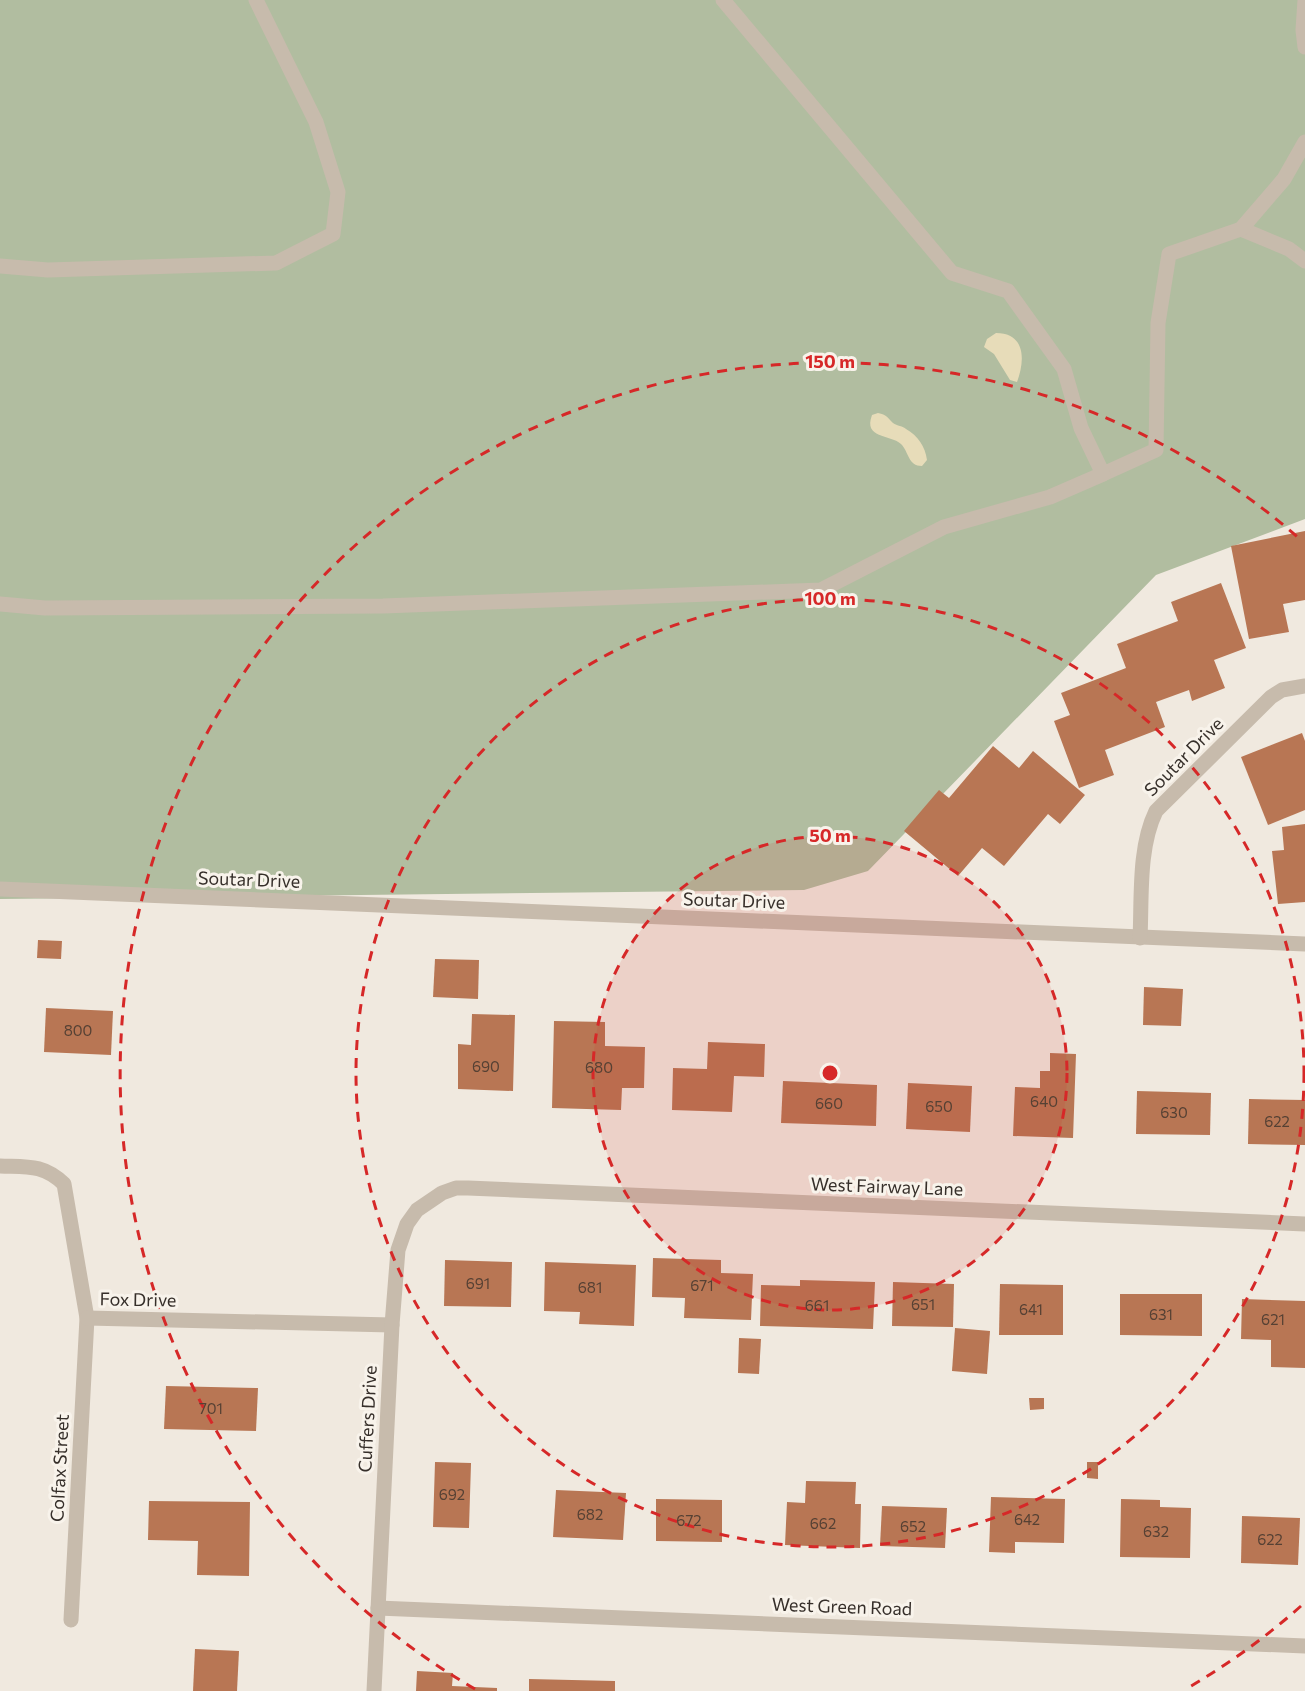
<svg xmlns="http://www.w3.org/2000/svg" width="1305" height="1691" font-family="Commissioner,sans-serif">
<rect width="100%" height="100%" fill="#f0e9df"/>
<polygon fill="#b1bda0" points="0,0 1305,0 1305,519 1156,575 868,871 804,890 0,899"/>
<g fill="#e7dcb9">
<path d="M996,333C1026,333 1025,361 1017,382L1010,380L994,354L984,347L987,339Z"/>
<path d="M878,413C887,415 887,417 893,423C897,426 903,426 906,429C918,436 925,446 927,460L922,466C908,466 909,452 901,444C890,434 863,439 872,415Z"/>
</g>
<g fill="#b87654">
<polygon points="1305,531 1305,600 1283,604 1289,632 1249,639 1231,546"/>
<polygon points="1221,583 1246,648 1214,660 1225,688 1192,701 1189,690 1156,702 1165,727 1105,750 1114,775 1079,788 1054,721 1070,715 1061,693 1126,668 1117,644 1178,621 1171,602"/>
<polygon points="1302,733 1305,741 1305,810 1268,825 1241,757"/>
<polygon points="993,746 1019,768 1033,751 1085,795 1060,824 1048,814 1004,866 982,848 958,876 904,831 939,790 949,798"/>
<polygon points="1305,824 1305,902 1278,904 1272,851 1284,850 1282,827"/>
<polygon points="38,940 62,941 61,959 37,958"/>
<polygon points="435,959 479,960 478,999 433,997"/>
<polygon points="1144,987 1183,989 1181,1026 1143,1025"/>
<polygon points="46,1008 113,1011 111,1055 44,1052"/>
<polygon points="472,1014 515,1015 513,1091 458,1089 458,1044 471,1045"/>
<polygon points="554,1021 605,1022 605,1046 645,1047 644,1088 622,1088 621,1110 552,1108"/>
<polygon points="708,1042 765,1044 764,1077 734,1076 732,1112 672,1110 673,1068 707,1069"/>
<polygon points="1050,1053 1076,1054 1073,1138 1013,1136 1015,1087 1040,1088 1040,1071 1050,1071"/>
<polygon points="783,1081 877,1085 876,1126 781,1123"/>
<polygon points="908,1083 972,1086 970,1132 906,1129"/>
<polygon points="1137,1091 1211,1093 1210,1135 1136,1134"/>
<polygon points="1249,1099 1305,1100 1305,1145 1248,1144"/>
<polygon points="653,1258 721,1260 721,1273 753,1274 751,1320 684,1318 685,1298 652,1297"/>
<polygon points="445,1260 512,1262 511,1307 444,1306"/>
<polygon points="545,1262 636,1265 634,1326 579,1324 580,1312 544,1311"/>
<polygon points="800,1280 875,1282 873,1329 760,1326 761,1285 800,1286"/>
<polygon points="893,1282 954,1284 953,1327 892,1326"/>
<polygon points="1000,1284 1063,1285 1063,1335 999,1335"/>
<polygon points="1120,1294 1202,1294 1202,1336 1120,1335"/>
<polygon points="1242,1299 1305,1301 1305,1368 1271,1367 1271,1340 1241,1339"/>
<polygon points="955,1328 990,1331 987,1374 952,1371"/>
<polygon points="739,1338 761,1339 759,1374 738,1373"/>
<polygon points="166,1386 258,1388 256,1431 164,1429"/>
<polygon points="1029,1398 1044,1398 1044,1409 1030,1410"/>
<polygon points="435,1462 471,1463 469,1528 433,1527"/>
<polygon points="1087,1462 1098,1462 1098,1479 1087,1478"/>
<polygon points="806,1481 856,1482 855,1504 861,1504 860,1548 785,1545 787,1502 805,1503"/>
<polygon points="556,1490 626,1493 623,1540 553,1537"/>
<polygon points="991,1497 1065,1499 1064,1543 1015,1542 1015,1553 989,1552"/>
<polygon points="656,1499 722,1500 722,1542 656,1541"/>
<polygon points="1121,1499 1160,1500 1160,1507 1191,1508 1190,1558 1120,1557"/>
<polygon points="149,1501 250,1502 249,1576 197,1575 198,1541 148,1540"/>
<polygon points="882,1506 947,1508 945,1548 880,1546"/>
<polygon points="1242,1516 1300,1518 1298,1565 1241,1563"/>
<polygon points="195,1649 239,1651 237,1691 193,1691"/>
<polygon points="417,1671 453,1673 452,1686 497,1688 497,1691 416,1691"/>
<polygon points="529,1679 615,1681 615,1691 529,1691"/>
</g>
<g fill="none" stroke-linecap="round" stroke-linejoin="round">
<g stroke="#c7bbac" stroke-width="15">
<polyline points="1305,0 1303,30 1305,47"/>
<polyline points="1241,229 1289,249 1305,261"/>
<polyline points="0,266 48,270 276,263 333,234 338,192 316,122 256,0"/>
<polyline points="1103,474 1156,450 1158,323 1169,254 1241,229 1284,179 1305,142"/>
<polyline points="0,604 45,608 383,606 821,590 944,527 1050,497 1103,474 1081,428 1064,369 1008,291 952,273 723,0"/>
</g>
<g stroke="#c7bbac" stroke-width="15">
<polyline points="0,889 1305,944"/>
<path d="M1140,938C1142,898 1138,848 1156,811L1271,697L1282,690L1305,686"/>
<path d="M0,1166C27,1167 43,1164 64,1184L87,1318L71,1620"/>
<polyline points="87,1318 392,1325"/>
<polyline points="378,1608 1305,1646"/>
<polyline points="374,1691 392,1325 398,1250 407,1224 417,1210 442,1193 456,1188 468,1188 1305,1224"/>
</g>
</g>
<circle cx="830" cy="1073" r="237" fill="#d62828" fill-opacity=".12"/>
<g fill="none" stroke="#d62828" stroke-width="3" stroke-dasharray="10 8">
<circle cx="830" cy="1073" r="237"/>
<circle cx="830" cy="1073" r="474"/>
<path d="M1301 1606A711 711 0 0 1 1186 1689M475 1689A711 711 0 1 1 1301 540"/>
</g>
<g text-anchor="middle" stroke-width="6" stroke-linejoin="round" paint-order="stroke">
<g font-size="15" fill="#564134">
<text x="78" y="1036">800</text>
<text x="486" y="1072">690</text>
<text x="599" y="1073">680</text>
<text x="1044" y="1107">640</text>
<text x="829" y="1109">660</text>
<text x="939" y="1112">650</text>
<text x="1174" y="1118">630</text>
<text x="1277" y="1127">622</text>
<text x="478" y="1289">691</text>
<text x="702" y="1291">671</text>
<text x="590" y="1293">681</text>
<text x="923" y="1310">651</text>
<text x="817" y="1311">661</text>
<text x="1031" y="1315">641</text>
<text x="1161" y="1320">631</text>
<text x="1273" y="1325">621</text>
<text x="211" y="1414">701</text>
<text x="452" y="1500">692</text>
<text x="590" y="1520">682</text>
<text x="1027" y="1525">642</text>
<text x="689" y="1526">672</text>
<text x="823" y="1529">662</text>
<text x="913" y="1532">652</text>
<text x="1156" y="1537">632</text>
<text x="1270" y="1545">622</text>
</g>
<g font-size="18" fill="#362f2a" stroke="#f8f3eb">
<text transform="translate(1184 757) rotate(-45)" y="6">Soutar Drive</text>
<text transform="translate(249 880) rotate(2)" y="6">Soutar Drive</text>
<text transform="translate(734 901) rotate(2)" y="6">Soutar Drive</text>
<text transform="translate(887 1187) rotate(2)" y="6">West Fairway Lane</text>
<text transform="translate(138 1300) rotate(1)" y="6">Fox Drive</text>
<text transform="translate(368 1419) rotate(-87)" y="6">Cuffers Drive</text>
<text transform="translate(60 1468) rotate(-87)" y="6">Colfax Street</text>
<text transform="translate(842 1607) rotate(2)" y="6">West Green Road</text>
</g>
</g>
<circle cx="830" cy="1073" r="9" fill="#d62828" stroke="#f8f3eb" stroke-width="3"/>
<g font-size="18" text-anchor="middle" font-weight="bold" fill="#d62828" stroke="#f8f3eb" stroke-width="6" stroke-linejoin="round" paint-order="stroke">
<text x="830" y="368">150 m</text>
<text x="830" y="605">100 m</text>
<text x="830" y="842">50 m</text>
</g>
</svg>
